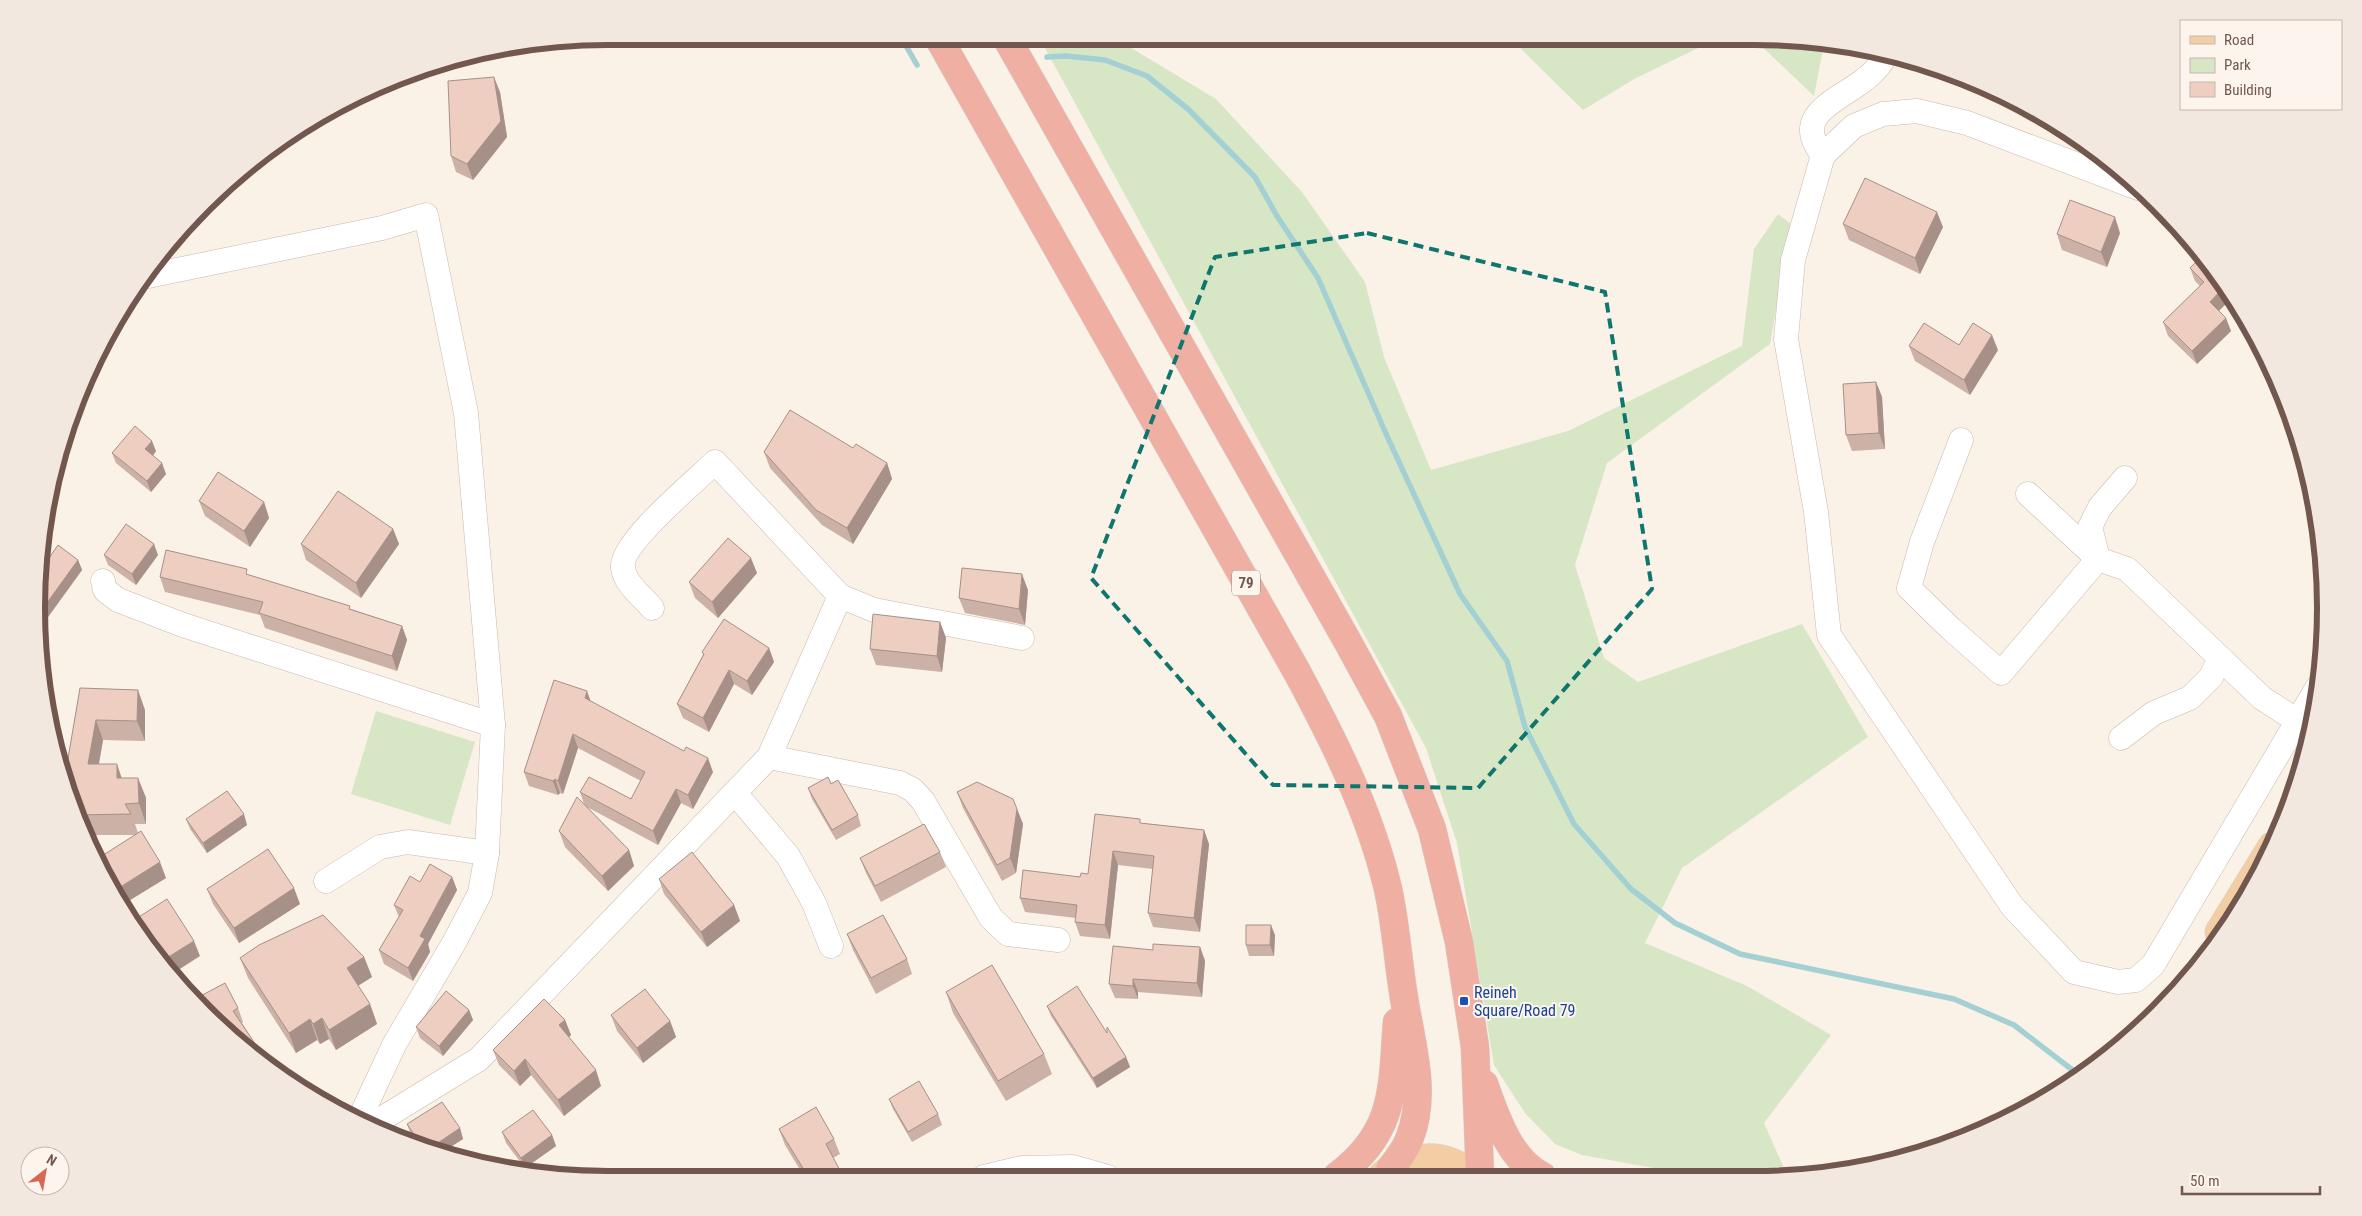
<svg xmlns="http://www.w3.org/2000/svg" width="2362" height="1216" font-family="'Roboto Condensed',sans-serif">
<rect width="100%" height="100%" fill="#faf1e7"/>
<g fill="#d7e7c6">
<polygon points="1039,37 1113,37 1216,99 1302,192 1365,282 1384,357 1431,470 1568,431 1742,346 1754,249 1778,214 1791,224 1770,344 1607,463 1575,565 1604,658 1638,682 1802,624 1868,737 1682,868 1645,943 1747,986 1831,1035 1764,1123 1787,1175 1692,1175 1582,1155 1555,1144 1525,1113 1494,1065 1457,843 1426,748"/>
<polygon points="1509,37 1721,37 1636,78 1583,110"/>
<polygon points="1752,37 1791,37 1824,43 1814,96"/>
<polygon points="376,711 475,742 450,825 351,794"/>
</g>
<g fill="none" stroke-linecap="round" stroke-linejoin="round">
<g stroke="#a4d0d3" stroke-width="5.5">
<polyline points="901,37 917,65"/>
<polyline points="1047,57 1066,56 1105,60 1147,76 1188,109 1255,177 1277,216 1318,278 1387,436 1460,594 1507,661 1525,727 1574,824 1631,889 1675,923 1740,954 1954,999 2014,1025 2079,1075"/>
</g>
<g stroke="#cbb8ae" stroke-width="25">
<g id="minor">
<path d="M1887,53C1881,65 1875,72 1864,80C1839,100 1790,115 1823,155L1793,260L1786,339L1816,512L1829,635L2012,906L2074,972L2118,982L2136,980L2153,965L2317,688"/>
<polyline points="1823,155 1854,126 1883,114 1917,111 1967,123 2138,188"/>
<polyline points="143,277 382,228 426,215 466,413 493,725 487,853 480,893 455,941 394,1045 358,1122"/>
<polyline points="1961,440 1922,542 1909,588 1950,628 2001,673 2098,559 2090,527 2100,507 2125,478"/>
<polyline points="2028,494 2098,559 2127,569 2262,698 2299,722"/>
<polyline points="103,581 105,590 118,600 183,625 493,725"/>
<path d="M652,608C642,596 625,584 623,568C619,544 697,480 715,462L840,596L874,610L1022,638"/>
<polyline points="2121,738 2154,713 2190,698 2211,677 2220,658"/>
<polyline points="769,757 900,783 913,790 923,801 991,918 1008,934 1058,940"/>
<polyline points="735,793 788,856 814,903 831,946"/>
<polyline points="326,881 380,847 408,842 487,853"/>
<polyline points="370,1126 479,1059 769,757 840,596"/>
<polyline points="984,1177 1022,1168 1073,1167 1108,1177"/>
</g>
</g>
<g stroke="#d8d0cd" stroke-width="29">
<g id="major">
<polyline points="2219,932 2272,846"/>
<path d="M1383,1175C1407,1153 1449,1151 1472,1176"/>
</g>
</g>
<g stroke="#d8d0cd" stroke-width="29">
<g id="highway">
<path d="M938,37L1297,672C1334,741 1370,812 1388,889C1396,925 1398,962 1404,998C1411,1042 1427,1093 1410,1137C1406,1149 1398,1159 1390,1169"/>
<polyline points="1006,37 1349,644 1388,716 1432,829 1459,942 1475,1047 1480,1176"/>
<path d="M1484,1084C1496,1117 1509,1159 1542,1176"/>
<path d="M1337,1176C1396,1132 1392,1089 1397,1022"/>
</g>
</g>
<use href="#minor" stroke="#fff" stroke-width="24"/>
<use href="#major" stroke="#f3cea5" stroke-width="28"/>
<use href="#highway" stroke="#efb0a3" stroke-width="28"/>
</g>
<g fill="#ccb1a6">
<polygon points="500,92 507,137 473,180 456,172 451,156"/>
<polygon points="1843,224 1943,227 1920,274 1849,240"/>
<polygon points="2120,233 2107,267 2062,250 2057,234"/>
<polygon points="2190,268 2232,298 2219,311 2231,331 2197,364 2168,336 2163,322 2200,286 2195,281"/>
<polygon points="1959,345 1998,350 1970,395 1915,361 1909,346"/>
<polygon points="1876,382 1882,397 1885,449 1852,451 1846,435"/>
<polygon points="853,448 887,463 892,479 853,544 822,525 770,468 764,452"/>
<polygon points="156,451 153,456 166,474 151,492 116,463 112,453"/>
<polygon points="199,501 264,502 269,518 250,547 205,516"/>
<polygon points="393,529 399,544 361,598 306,560 301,544"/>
<polygon points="104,555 158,555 136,585 108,565"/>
<polygon points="78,560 82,570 48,617 38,609 38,574"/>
<polygon points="757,573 718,618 695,598 689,582"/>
<polygon points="249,575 402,626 407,640 397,671 265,628 260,615 165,592 160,577"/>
<polygon points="1028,590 1025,625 965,613 959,598"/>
<polygon points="940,622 946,638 942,672 876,665 870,649"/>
<polygon points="769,648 774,662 752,695 734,684 709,732 683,718 677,704 703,655 702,652"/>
<polygon points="80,688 145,710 145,741 103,740 99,764 122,778 138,778 146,798 146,824 135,824 138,833 166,878 122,905 97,859 136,835 84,835 80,827 64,782"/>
<polygon points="591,702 713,772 693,809 681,803 658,845 587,807 629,850 634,866 608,891 565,847 559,831 584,804 580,792 631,799 641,781 578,748 563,794 560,793 558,795 529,786 524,772"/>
<polygon points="831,784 858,815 861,826 836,840 812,799 808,788"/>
<polygon points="957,792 1017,809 1023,824 1016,873 1002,881 963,808"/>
<polygon points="186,819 247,825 207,853 190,829"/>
<polygon points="1141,823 1204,830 1209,844 1200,932 1153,927 1148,913 1153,869 1118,865 1110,939 1080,936 1075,922 1076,918 1025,912 1020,898 1088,874"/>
<polygon points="940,852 946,867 881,902 866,873 860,858"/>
<polygon points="452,877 457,890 428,944 430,952 413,981 384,964 379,950 399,917 394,905 420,882"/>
<polygon points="659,879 734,905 740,921 707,947 664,894"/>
<polygon points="207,889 300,904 239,943 213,904"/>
<polygon points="847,934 907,959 912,974 876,994 853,950"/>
<polygon points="1275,935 1274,956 1249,956 1246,945"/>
<polygon points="1200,947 1205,961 1202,997 1138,992 1138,999 1115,998 1109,984 1153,950"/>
<polygon points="364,957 372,977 358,986 370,1004 377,1024 336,1050 329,1039 320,1044 317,1040 296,1053 248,978 240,958"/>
<polygon points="946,992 1044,1054 1052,1074 1006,1101 953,1013"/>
<polygon points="1047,1006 1107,1033 1126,1057 1130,1067 1097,1088 1051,1016"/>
<polygon points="238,1008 243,1022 242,1023 264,1057 268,1066 260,1062 204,1012"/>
<polygon points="469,1010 473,1020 443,1056 420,1038 416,1027"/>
<polygon points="611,1015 670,1021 676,1037 643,1063 617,1031"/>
<polygon points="565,1020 571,1035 569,1037 601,1086 564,1116 531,1075 520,1086 499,1065 493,1050"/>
<polygon points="889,1099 938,1114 942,1125 912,1142 893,1109"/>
<polygon points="407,1124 460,1128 463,1139 441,1153 418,1144 411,1135"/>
<polygon points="779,1129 834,1139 840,1154 833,1158 844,1178 805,1178 785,1145"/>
<polygon points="502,1132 552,1135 556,1146 525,1168 506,1143"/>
</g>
<g fill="#a69087">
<polygon points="494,77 500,92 507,137 473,180 467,164"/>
<polygon points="1937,212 1943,227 1920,274 1915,258"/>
<polygon points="2115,217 2120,233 2107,267 2101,252"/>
<polygon points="2224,287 2232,298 2214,315 2210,302"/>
<polygon points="2226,318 2231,331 2197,364 2192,351"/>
<polygon points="1992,335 1998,350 1970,395 1964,380"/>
<polygon points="1876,382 1882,397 1885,449 1879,433"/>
<polygon points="152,441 156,451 149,460 145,449"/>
<polygon points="162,463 166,474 151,492 147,481"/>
<polygon points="887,463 892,479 853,544 847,528"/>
<polygon points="264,502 269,518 250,547 244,531"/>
<polygon points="393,529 399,544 361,598 356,583"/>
<polygon points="154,544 158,555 136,585 132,574"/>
<polygon points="751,558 757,573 718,618 712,602"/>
<polygon points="78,560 82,570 48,617 44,607"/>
<polygon points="1022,574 1028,590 1025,625 1019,609"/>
<polygon points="940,622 946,638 942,672 937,656"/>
<polygon points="402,626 407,640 397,671 392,656"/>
<polygon points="769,648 774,662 752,695 747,681"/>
<polygon points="729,670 734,684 709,732 703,718"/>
<polygon points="138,690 145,710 145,741 137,721"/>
<polygon points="587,691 592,705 585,698"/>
<polygon points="96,720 103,740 95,785 88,764"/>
<polygon points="573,734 578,748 563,794 558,781"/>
<polygon points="708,758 713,772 693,809 688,795"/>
<polygon points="117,764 124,785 117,778"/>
<polygon points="138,778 146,798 146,824 139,803"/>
<polygon points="555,779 560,793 558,795 553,781"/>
<polygon points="676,789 681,803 658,845 653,831"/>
<polygon points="1017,809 1023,824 1016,873 1010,858"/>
<polygon points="244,814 247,825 207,853 203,843"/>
<polygon points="1204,830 1209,844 1200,932 1194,918"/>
<polygon points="629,850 634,866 608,891 602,876"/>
<polygon points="1113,851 1118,865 1110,939 1105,925"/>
<polygon points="160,862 166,878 122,905 114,891"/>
<polygon points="452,877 457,890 428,944 430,952 413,981 408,968 420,936"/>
<polygon points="294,888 300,904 239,943 234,928"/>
<polygon points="734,905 740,921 707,947 701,932"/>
<polygon points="1271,925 1275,935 1274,956 1270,945"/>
<polygon points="194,941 200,956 172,974 162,961"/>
<polygon points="1200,947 1205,961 1202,997 1197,983"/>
<polygon points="364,957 372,977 354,988 347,968"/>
<polygon points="1133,979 1138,992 1138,999 1133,986"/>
<polygon points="370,1004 377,1024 336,1050 329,1030"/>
<polygon points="469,1010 473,1020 443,1056 439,1046"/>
<polygon points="322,1018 329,1039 320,1044 313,1024"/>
<polygon points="310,1019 317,1040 296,1053 289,1033"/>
<polygon points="565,1020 571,1035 565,1041 559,1025"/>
<polygon points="670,1021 676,1037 643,1063 637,1048"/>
<polygon points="264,1057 268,1066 259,1061"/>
<polygon points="1126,1057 1130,1067 1097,1088 1093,1078"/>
<polygon points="525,1059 531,1075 520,1086 514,1071"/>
<polygon points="596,1070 601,1086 564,1116 558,1100"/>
<polygon points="460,1128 463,1139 441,1153 429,1149"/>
<polygon points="552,1135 556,1146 525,1168 521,1158"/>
</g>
<g fill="#edcec1" stroke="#a69087">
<polygon points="494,77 501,121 467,164 451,156 448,81"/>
<polygon points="1865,178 1937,212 1915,258 1843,224"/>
<polygon points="2070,200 2115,217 2101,252 2057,234"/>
<polygon points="2202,256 2224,287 2210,302 2226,318 2192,351 2163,322 2204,282 2190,268"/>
<polygon points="1924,323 1959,345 1973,323 1992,335 1964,380 1909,346"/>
<polygon points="1876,382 1879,433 1846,435 1843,384"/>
<polygon points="790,410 853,448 856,444 887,463 847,528 816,510 764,452"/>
<polygon points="135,426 152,441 145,449 162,463 147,481 112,453"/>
<polygon points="218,472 264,502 244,531 199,501"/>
<polygon points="338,491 393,529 356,583 301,544"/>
<polygon points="126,524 154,544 132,574 104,555"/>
<polygon points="728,538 751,558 712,602 689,582"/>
<polygon points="58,545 78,560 44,607 38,602 38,574"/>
<polygon points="166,550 247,569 246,574 350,606 349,609 402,626 392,656 259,613 263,602 160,577"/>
<polygon points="962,568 1022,574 1019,609 959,598"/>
<polygon points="873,614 940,622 937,656 870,649"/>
<polygon points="724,619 769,648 747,681 729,670 703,718 677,704 704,654 702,652"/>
<polygon points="554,680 587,691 585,698 684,751 686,747 708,758 688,795 676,789 653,831 580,792 589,777 631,799 645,772 573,734 558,781 555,779 553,781 524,772"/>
<polygon points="80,688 138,690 137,721 96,720 88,764 117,764 117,778 138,778 139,803 125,804 131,814 76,815 76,816 64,782"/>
<polygon points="828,777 831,784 838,780 858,815 832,830 808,788"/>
<polygon points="977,782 1013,799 1017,809 1010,858 997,865 957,792"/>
<polygon points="227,791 244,814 203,843 186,819"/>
<polygon points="577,797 629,850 602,876 559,831"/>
<polygon points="1095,814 1140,819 1140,823 1204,830 1194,918 1148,913 1154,856 1113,851 1105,925 1075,922 1077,905 1020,898 1023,870 1080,877 1081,873 1088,874"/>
<polygon points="924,824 940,852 875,886 860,858"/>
<polygon points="141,831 160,862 114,891 97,859"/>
<polygon points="268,849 294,888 234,928 207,889"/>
<polygon points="692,852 734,905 701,932 659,879"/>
<polygon points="430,864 452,877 420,936 425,939 408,968 379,950 403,910 394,905 410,876 420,882"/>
<polygon points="167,899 194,941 162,961 133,926 131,922"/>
<polygon points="323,915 364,957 347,968 370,1004 329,1030 322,1018 313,1024 310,1019 289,1033 240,958 259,945"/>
<polygon points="883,915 907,959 871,978 847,934"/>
<polygon points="1246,925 1271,925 1270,945 1246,945"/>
<polygon points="1153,944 1200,947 1197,983 1133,979 1133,986 1109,984 1113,946 1153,950"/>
<polygon points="992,965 1044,1054 998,1081 946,992"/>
<polygon points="225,983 238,1008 233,1011 264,1057 259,1061 204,1012 193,1000"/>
<polygon points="1077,986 1107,1033 1107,1027 1126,1057 1093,1078 1047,1006"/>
<polygon points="645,989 670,1021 637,1048 611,1015"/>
<polygon points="446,991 469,1010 439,1046 416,1027"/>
<polygon points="544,999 565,1020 559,1025 596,1070 558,1100 525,1059 514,1071 493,1050"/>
<polygon points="919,1081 938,1114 908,1132 889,1099"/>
<polygon points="442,1102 460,1128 429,1149 422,1146 407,1124"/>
<polygon points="816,1107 834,1139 826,1144 844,1178 809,1178 779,1129"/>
<polygon points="533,1110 552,1135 521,1158 502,1132"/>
</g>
<path fill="none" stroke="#0f766e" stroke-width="4" stroke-dasharray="10 6" stroke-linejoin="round" d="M1367,233L1605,292L1652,589L1478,788L1273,785L1091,578L1215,257Z"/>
<rect fill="#1a4fb4" stroke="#fdf5ed" stroke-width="2" x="1459" y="996" width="10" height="10" rx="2.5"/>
<g text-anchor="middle" stroke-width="4" stroke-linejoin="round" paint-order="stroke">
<rect fill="#fdf5ed" stroke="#9c867e" stroke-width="1" x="1232" y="570.5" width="28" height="25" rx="4"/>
<g font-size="15" font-weight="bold" fill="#72574e">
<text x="1246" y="588">79</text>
</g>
<g font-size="16" fill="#164399" stroke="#fdf5ed" text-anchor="start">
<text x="1474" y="998">Reineh<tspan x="1474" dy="18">Square/Road 79</tspan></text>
</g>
</g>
<path d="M0 0H2362V1216H0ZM608 45H1754A563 563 0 0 1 2317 608V608A563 563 0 0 1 1754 1171H608A563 563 0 0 1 45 608V608A563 563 0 0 1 608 45Z" fill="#f2e8e0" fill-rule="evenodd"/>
<path fill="none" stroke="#72574e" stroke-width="6" d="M608 45H1754A563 563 0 0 1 2317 608V608A563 563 0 0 1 1754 1171H608A563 563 0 0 1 45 608V608A563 563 0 0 1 608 45Z"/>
<rect x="2180" y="20" width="162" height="90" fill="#fdf5ed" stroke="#c5b6ad"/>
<rect x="2190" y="36" width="25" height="8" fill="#f3cea5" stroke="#c5b6ad"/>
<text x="2224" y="45" font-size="15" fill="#72574e">Road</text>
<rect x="2190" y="58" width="25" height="15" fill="#d7e7c6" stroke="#c5b6ad"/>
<text x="2224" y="70" font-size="15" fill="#72574e">Park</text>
<rect x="2190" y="82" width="25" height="15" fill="#edcec1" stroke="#c5b6ad"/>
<text x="2224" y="95" font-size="15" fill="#72574e">Building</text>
<g transform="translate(45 1171) rotate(31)"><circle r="24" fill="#fdf5ed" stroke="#c5b6ad"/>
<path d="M0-4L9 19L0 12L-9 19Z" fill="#d96757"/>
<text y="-8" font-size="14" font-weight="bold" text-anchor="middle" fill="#72574e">N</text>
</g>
<path d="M2182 1186v8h138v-8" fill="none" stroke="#72574e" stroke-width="2.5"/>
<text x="2190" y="1186" font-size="15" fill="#72574e" stroke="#fdf5ed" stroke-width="4" paint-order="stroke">50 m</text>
</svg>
